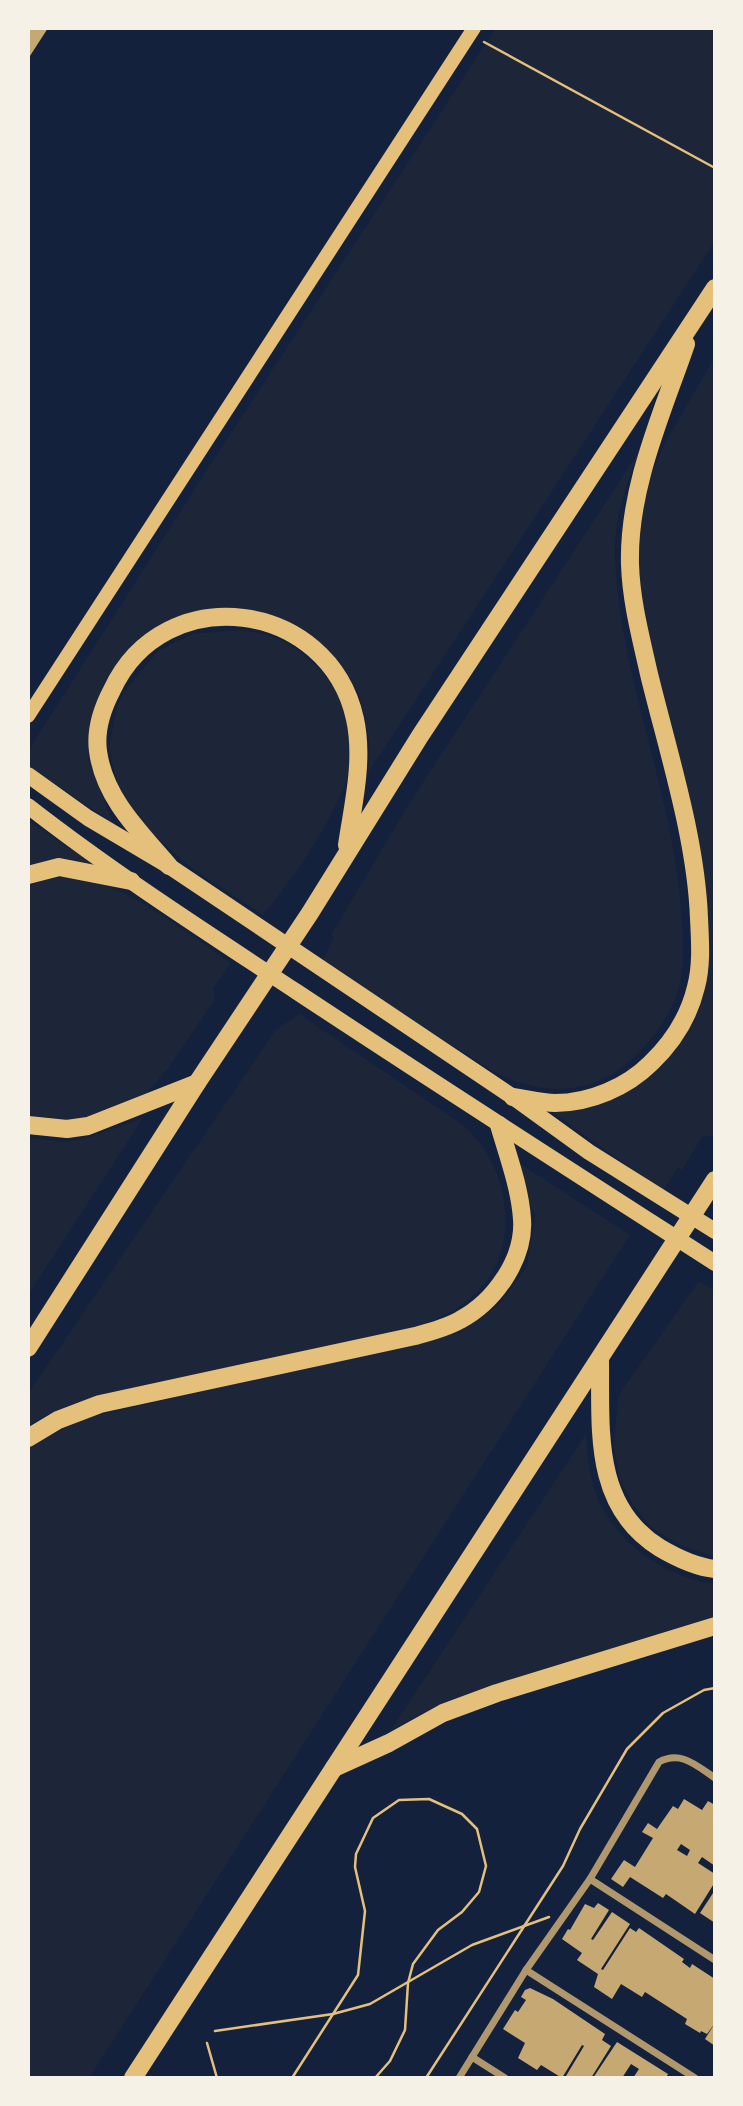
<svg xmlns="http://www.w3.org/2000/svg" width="743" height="2106" font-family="'IBM Plex Sans',sans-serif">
<rect width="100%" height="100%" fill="#14213d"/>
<g fill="#1d2539">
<polygon points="496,28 715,28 715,241 368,773 370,746 365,716 358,692 335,659 302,631 266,615 220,608 179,619 146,637 119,662 100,694 90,731 88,758 113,823 32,769 28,763 28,751 203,476"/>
<polygon points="715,357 715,1133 713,1136 702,1137 682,1170 678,1167 663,1191 551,1111 662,1058 703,947 634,579 643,500 653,470 665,443"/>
<path d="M640,450C630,475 619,504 616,531C613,557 617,585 620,610C635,715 676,814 682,921C683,945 685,976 675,999C664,1026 643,1052 620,1069C581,1097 537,1093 496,1073L322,962L334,938L331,935L409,804Z"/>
<path d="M242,630C254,633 268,634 278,639C322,660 358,707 352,758C347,802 292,881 263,915L189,866L145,827L119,793L109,748L117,707L124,692L158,651L193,634Z"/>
<polygon points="28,821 97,866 62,861 28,864"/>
<path d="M75,875C134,889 182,930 231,963L213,988L215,999L169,1067L146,1094L90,1118L52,1124L28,1118V886L43,880Z"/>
<path d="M299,1014L463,1125C513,1168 524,1256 468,1300C454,1312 437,1319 420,1326L83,1401L63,1407L28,1425V1394L275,1031Z"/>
<polygon points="143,1118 28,1295 28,1138 66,1142 87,1138"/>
<polygon points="508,1156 630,1235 89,2078 28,2078 28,1447 81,1419 458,1333 499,1304 527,1267 535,1215"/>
<polygon points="699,1281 715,1291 715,1557 682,1546 652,1528 634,1506 620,1480 614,1447 618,1396"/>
<path d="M586,1434C587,1451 589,1471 594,1488C608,1537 665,1579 715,1584V1616L444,1702L391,1730Z"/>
</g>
<g fill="#c6a872" fill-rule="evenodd">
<polygon points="28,28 48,28 28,59"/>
<path d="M684,1799L702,1810L708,1801L715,1805V1866L702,1857L698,1863L715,1874V1882L695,1914L666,1894L663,1898L630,1877L623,1887L611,1879L624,1860L635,1867L653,1838L642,1832L648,1823L657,1829L673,1806L678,1809ZM681,1844L690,1850L687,1856L677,1850Z"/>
<polygon points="715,1890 715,1923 700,1913"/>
<polygon points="598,1903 609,1910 591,1939 593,1940 612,1912 630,1924 601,1969 603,1970 630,1928 636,1932 639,1928 684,1959 682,1962 690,1968 692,1964 715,1979 715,2023 707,2034 701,2031 700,2033 685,2024 687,2019 645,1992 642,1997 621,1984 612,1999 594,1987 598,1974 577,1960 582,1953 562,1939 568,1929 570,1930 585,1904 594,1908"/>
<polygon points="530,1988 553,1999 605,2034 602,2040 611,2046 591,2078 570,2078 566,2076 584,2046 582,2045 562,2078 541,2065 537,2070 518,2058 525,2043 503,2029 515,2010 518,2012 526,2000 521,1997 525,1990"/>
<polygon points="715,2023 715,2046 705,2039"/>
<polygon points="617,2042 668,2074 667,2076 670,2078 633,2078 639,2069 631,2064 622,2078 593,2078"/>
</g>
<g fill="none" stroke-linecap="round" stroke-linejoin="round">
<g stroke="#e5c07b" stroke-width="2.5">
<polyline points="484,42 715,168"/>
<polyline points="215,2031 333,2014 370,2004 472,1945 549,1917"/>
<polyline points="207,2043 217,2078"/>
<polyline points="292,2078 358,1975 365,1911 355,1867 356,1854 373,1818 399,1800 429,1799 462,1814 477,1829 486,1866 479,1892 462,1912 438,1930 413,1964 408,1983 405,2030 390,2061 375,2078"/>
<polyline points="426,2078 563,1866 580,1829 627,1749 663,1713 704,1690 715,1688"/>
</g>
<g stroke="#b1986c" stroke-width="7">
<polyline points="590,1879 715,1960"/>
<polyline points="526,1970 695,2078"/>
<polyline points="472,2057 505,2078"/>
<path d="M459,2078L526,1970L590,1879L659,1762C681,1750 697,1766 715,1778"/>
</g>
<polyline stroke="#e5c07b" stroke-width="14" points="28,716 474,28"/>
<g stroke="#e5c07b" stroke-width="16">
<polyline points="28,775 88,818 169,866 513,1097 589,1152 715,1231"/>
<path d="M28,806C114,873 206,932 297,992C436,1084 575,1173 715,1263"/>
</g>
<g stroke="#e5c07b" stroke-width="18">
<path d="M169,866C140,832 104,798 98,751C95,729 102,709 112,690C164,578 329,600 355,719C364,760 353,805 347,845"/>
<polyline points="28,875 59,867 131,881"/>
<path d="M513,1097C527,1099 542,1103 555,1103C590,1103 627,1087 651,1063C673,1042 689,1016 696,987C702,965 700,940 699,918C696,838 668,752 649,674C641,638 631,601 630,564C628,488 662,414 686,344"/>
<polyline points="28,1125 67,1129 88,1126 197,1083"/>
<polyline points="28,1348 197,1083 310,913 420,736 715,288"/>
<path d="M600,1359C601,1429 592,1506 660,1548C677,1558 696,1567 715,1569"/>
<path d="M28,1438L58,1420L100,1404L415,1336C430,1332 446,1328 460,1320C494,1302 525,1259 522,1219C520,1188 508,1156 499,1125"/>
<polyline points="334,1768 389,1743 443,1713 497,1693 715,1626"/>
<polyline points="133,2078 715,1180"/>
</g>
</g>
<rect width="743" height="2106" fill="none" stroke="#f6f1e7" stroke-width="60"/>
</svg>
